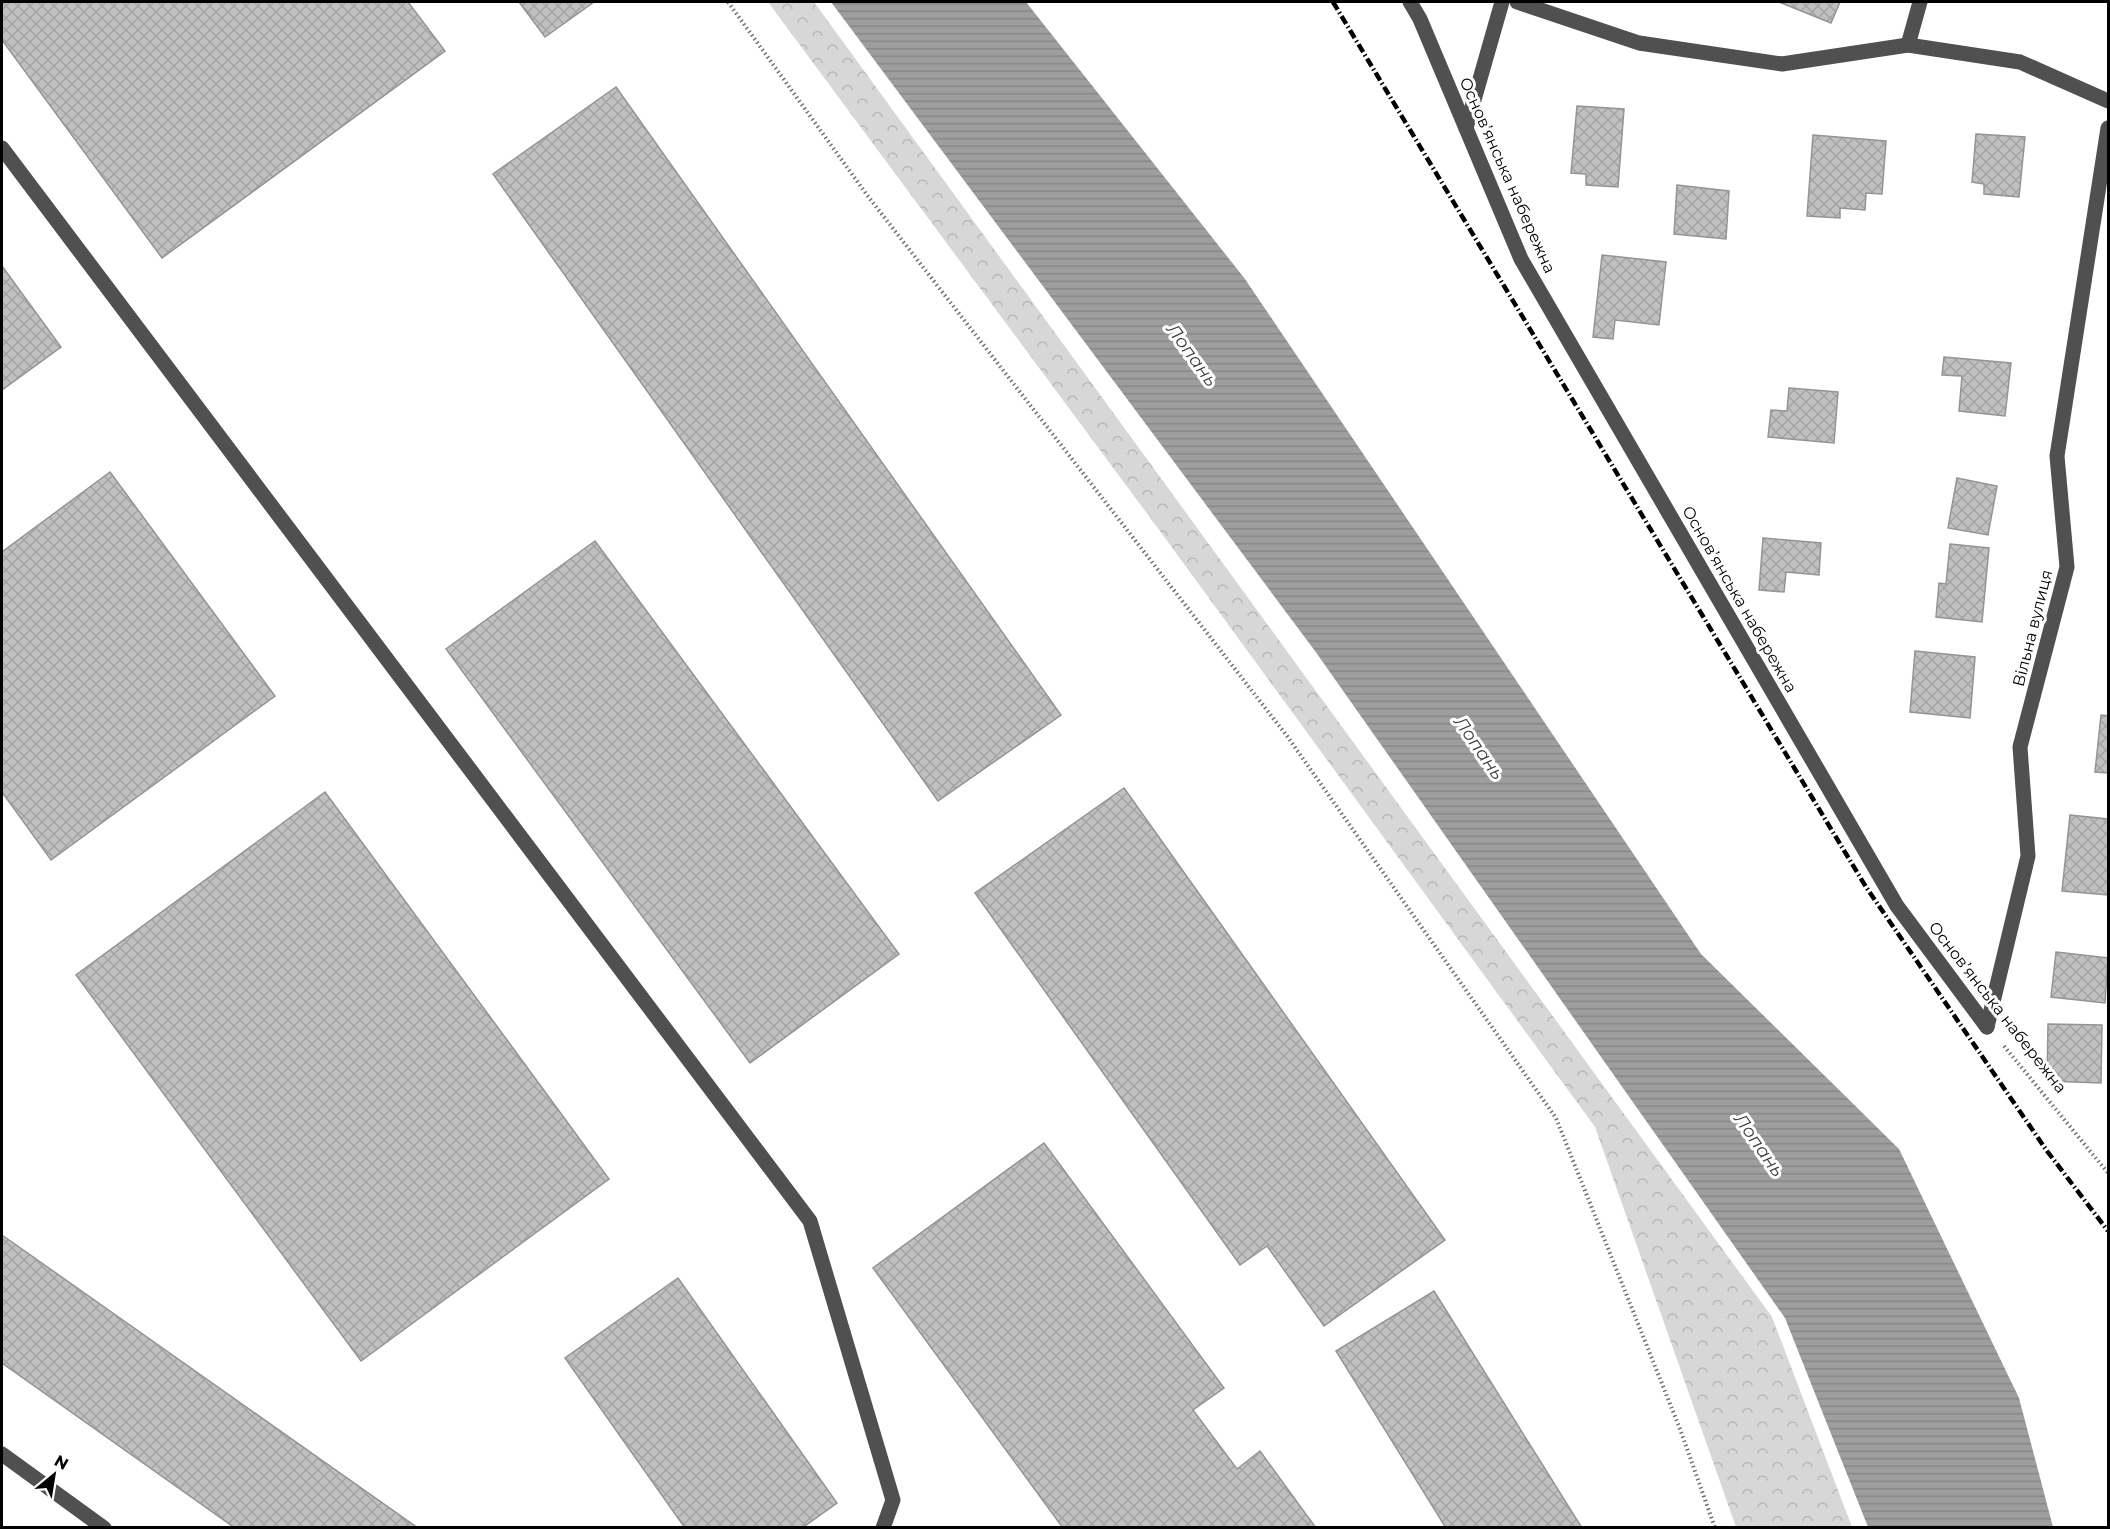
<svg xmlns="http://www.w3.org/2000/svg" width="2110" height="1529" font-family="Montserrat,sans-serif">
<defs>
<pattern id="forest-crowns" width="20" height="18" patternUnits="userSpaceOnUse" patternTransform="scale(1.5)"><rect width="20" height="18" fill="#d7d7d7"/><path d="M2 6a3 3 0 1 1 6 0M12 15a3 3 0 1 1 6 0" fill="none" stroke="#b7b7b7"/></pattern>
<pattern id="water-rules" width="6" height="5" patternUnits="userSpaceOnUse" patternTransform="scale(1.5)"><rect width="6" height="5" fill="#9e9e9e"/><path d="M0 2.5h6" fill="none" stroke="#868686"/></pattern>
<pattern id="building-cross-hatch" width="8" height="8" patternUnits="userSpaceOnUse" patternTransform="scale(1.5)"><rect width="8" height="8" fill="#c0c0c0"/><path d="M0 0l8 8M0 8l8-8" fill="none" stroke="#a3a3a3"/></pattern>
</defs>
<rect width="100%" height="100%" fill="#fff"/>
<polygon fill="url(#forest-crowns)" points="768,2 814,2 1772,1317 1852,1527 1736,1527 1595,1127 1157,527"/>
<polygon fill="url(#water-rules)" points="831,2 1026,2 1245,279 1701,954 1899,1149 2019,1398 2053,1527 1868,1527 1785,1318 1315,651"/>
<g fill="url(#building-cross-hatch)" stroke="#949494" stroke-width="1.5">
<polygon points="2,2 408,2 445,51 162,258 2,40"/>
<polygon points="519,2 594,2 545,37"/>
<polygon points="1779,2 1840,2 1831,23"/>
<polygon points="616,87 1061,715 938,801 493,174"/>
<polygon points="1577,106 1624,109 1618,187 1586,185 1586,174 1571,173"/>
<polygon points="1976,134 2025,137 2019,197 1984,194 1984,184 1972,182"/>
<polygon points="1813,135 1886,141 1882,194 1866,193 1865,210 1840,208 1840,218 1807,216"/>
<polygon points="1677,185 1729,191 1726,239 1674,234"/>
<polygon points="1602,255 1666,262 1659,325 1615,320 1613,339 1593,337"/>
<polygon points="2,266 61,347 2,390"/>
<polygon points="1944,357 2011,363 2005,416 1959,411 1962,376 1942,375"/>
<polygon points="1789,388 1838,392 1834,443 1768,437 1771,410 1787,411"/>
<polygon points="110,472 275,696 51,860 2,792 2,552"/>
<polygon points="1957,478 1997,486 1988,535 1948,528"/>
<polygon points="1763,538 1821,543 1819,575 1786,572 1784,592 1759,590"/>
<polygon points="595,541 899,954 750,1063 446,649"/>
<polygon points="1950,544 1989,548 1982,622 1936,617 1939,583 1946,584"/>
<polygon points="1915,651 1975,657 1970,718 1910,712"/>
<polygon points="2101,715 2108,716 2108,773 2095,772"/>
<polygon points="1124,788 1445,1240 1324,1326 1267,1246 1240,1265 975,893"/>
<polygon points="325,792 609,1179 361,1361 76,975"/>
<polygon points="2070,815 2108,819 2108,895 2062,891"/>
<polygon points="2056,952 2108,958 2105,1003 2051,997"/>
<polygon points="2048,1024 2102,1025 2101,1083 2047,1081"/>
<polygon points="1044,1143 1224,1388 1193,1410 1237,1469 1260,1451 1316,1528 1063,1528 873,1268"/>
<polygon points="2,1235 418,1528 235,1528 2,1363"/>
<polygon points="678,1278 837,1503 802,1528 685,1528 565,1358"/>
<polygon points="1434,1291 1582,1528 1446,1528 1336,1351"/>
</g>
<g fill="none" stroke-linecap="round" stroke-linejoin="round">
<g stroke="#727272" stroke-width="4" stroke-dasharray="1.5 3" stroke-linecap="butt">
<polyline points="728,2 867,195 1287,736 1556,1118 1680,1429 1715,1528"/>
<polyline points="2004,1046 2108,1173"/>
</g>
<g stroke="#505050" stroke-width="15">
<polyline points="1410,2 1420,19 1521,259 1897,906 1987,1027"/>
<polyline points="1517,2 1639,43 1782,64 1908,45 2020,62 2108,101"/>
<polyline points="1908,45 1920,2"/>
<polyline points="1466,128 1502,2"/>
<polyline points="2,148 810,1221 893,1500 883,1528"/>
<polyline points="1987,1027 2028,856 2020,747 2067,567 2057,456 2108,128"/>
<polyline points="2,1454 104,1528"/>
</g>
<polyline stroke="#000" stroke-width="4.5" stroke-dasharray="9 3 1.5 3" stroke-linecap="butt" points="1333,2 1866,887 2047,1151 2108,1231"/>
</g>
<g text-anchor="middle" stroke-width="6" stroke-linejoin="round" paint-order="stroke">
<g font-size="16" fill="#000" stroke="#fff">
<text transform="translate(1508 175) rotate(66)" y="6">Основ’янська набережна</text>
<text transform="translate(1740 599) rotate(60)" y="6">Основ’янська набережна</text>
<text transform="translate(2032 628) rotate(-76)" y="6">Вільна вулиця</text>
<text transform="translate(1998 1007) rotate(52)" y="6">Основ’янська набережна</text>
</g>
<g font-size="18" font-style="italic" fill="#3f3f3f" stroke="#fff">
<text transform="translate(1192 355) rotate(54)" y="6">Лопань</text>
<text transform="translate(1479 748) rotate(55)" y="6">Лопань</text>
<text transform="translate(1759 1145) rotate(55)" y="6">Лопань</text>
</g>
</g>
<rect width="2110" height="1529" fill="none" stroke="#000000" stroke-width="6"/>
<g transform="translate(54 1475) rotate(30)" stroke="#ffffff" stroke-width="4.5" paint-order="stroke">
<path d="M0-4.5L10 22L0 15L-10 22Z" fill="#000000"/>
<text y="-9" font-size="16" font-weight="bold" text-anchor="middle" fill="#000000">N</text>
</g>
</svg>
